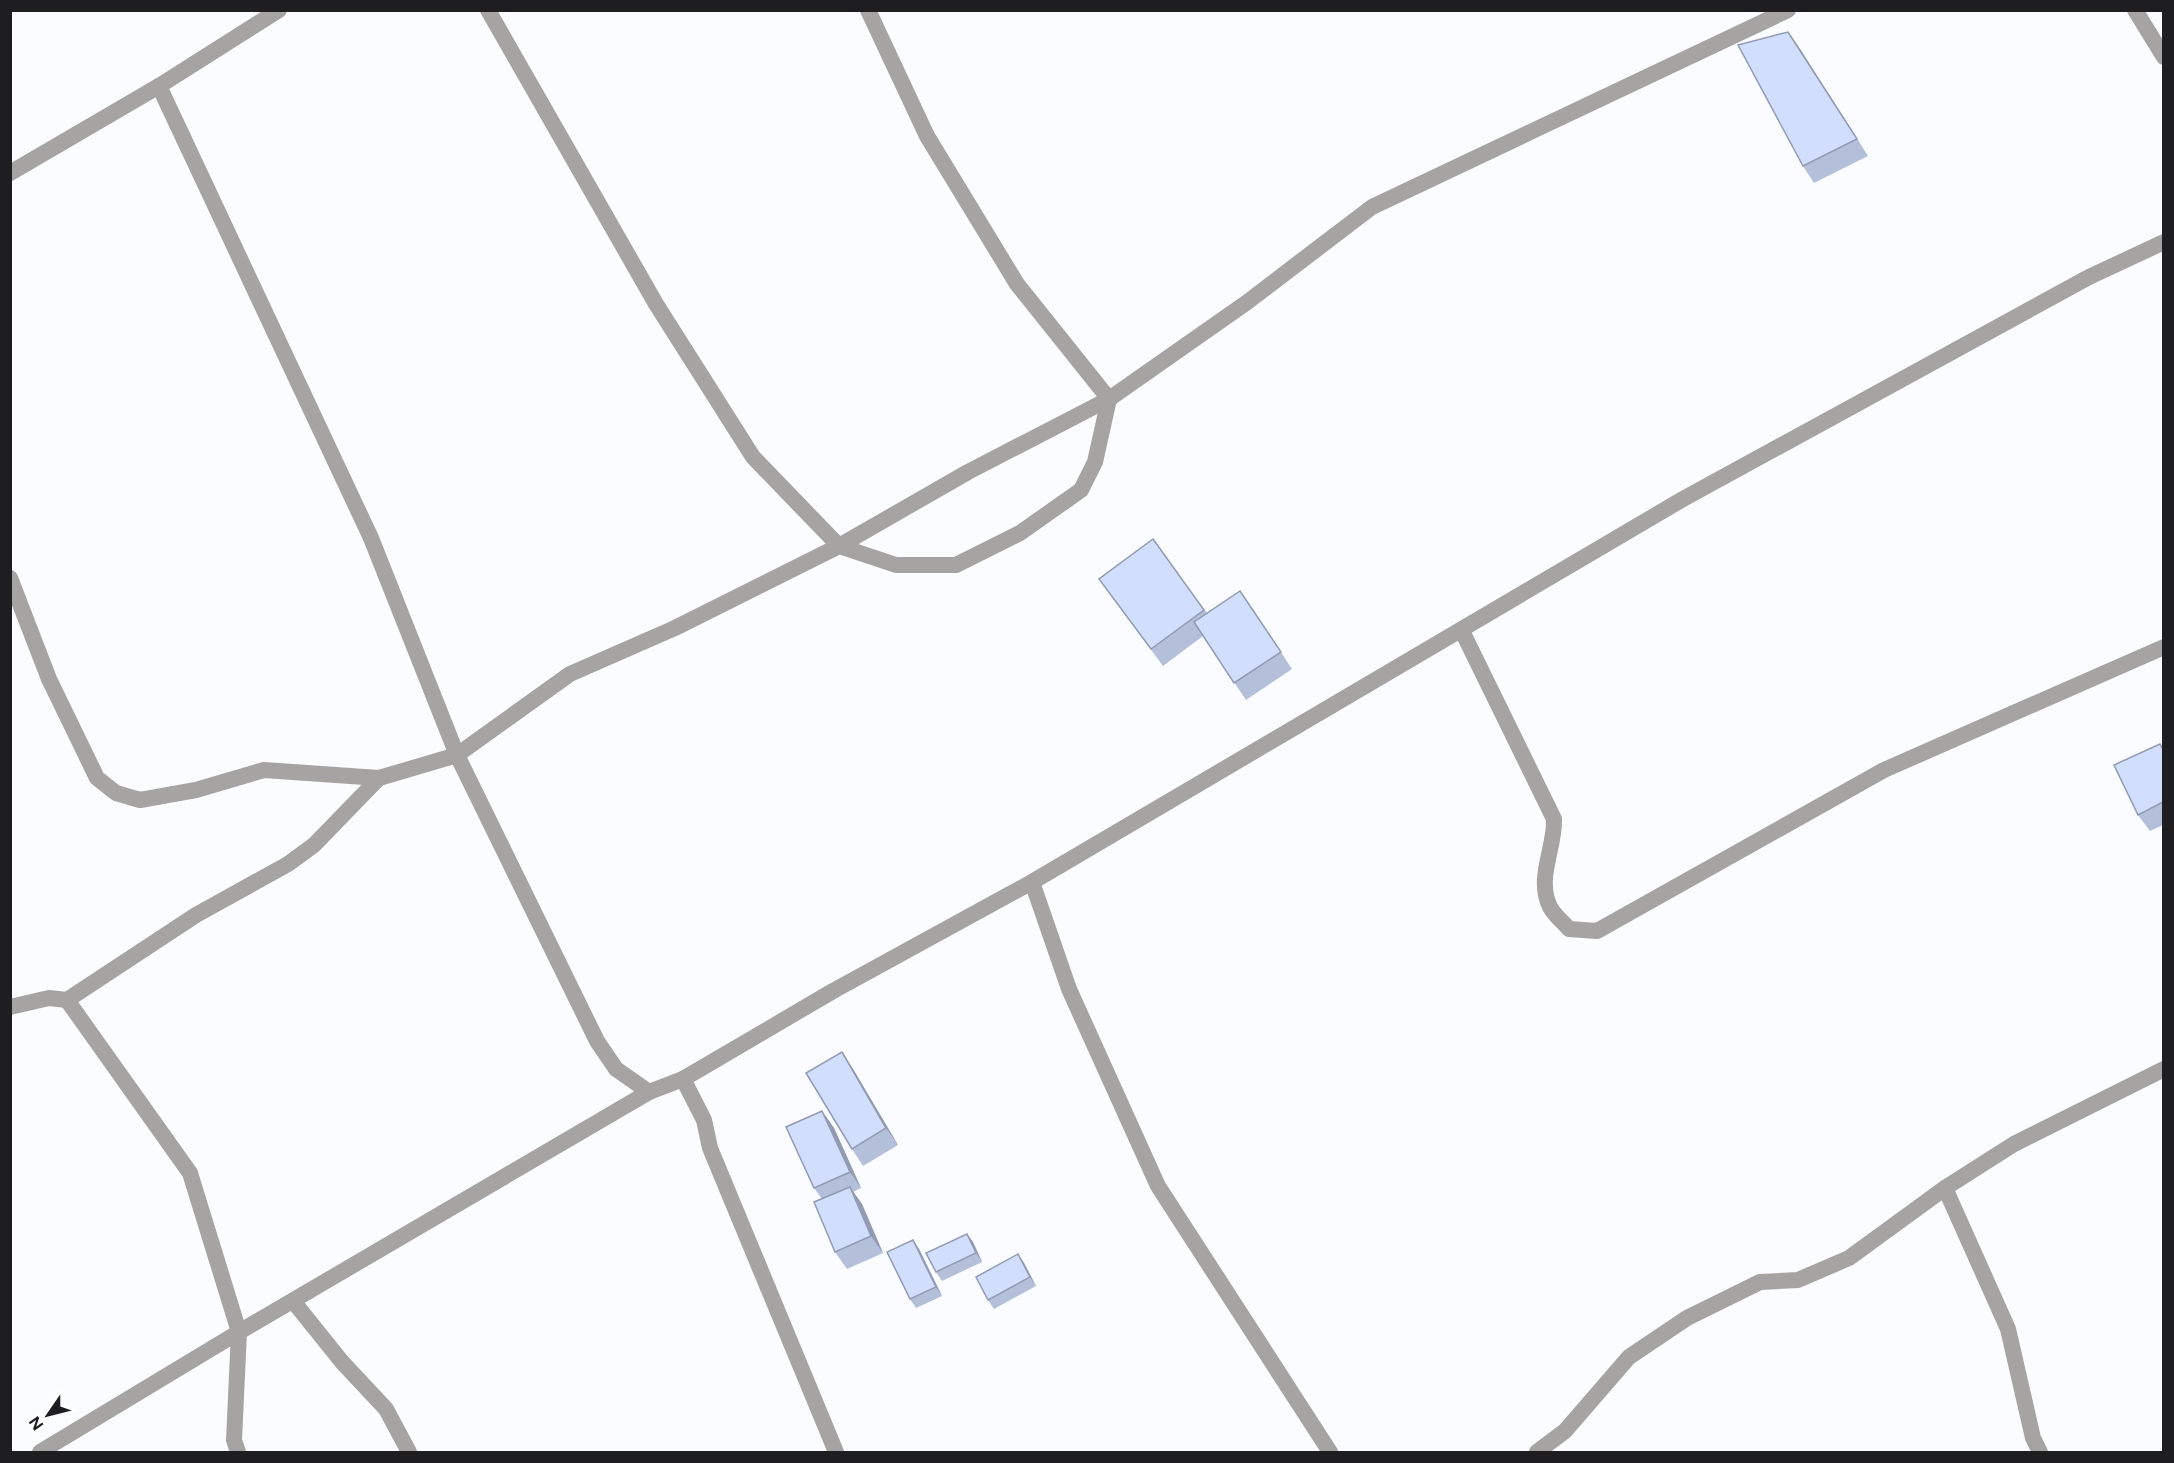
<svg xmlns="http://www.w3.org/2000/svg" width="2174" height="1463" font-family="Figtree,sans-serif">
<rect width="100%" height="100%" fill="#fafcff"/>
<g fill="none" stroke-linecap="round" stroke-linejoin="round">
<g stroke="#a6a4a3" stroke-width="16">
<polyline points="488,10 656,304 753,457 839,546 896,565 956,565 1020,533 1081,490 1095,462 1109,399"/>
<polyline points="868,10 927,136 1017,284 1109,399"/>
<polyline points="2135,10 2164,57"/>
<polyline points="159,86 371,538 457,755 597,1041 616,1069 649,1092"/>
<polyline points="10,173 159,86 279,10"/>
<polyline points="10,578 49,679 97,778 116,793 140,800 196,790 264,770 379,778 457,755 570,674 675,628 839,546 968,472 1109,399 1246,303 1372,207 1788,10"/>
<path d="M1462,631L1554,819C1555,849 1536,878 1550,907C1554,915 1563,922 1569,929L1597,931L1884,770L2164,647"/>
<polyline points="1032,882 1069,989 1158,1186 1330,1452"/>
<polyline points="67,1000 190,1173 239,1332 649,1092 683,1079 833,991 1032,882 1683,499 2089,277 2164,242"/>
<polyline points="10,1007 49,998 67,1000 196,915 288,864 314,845 379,778"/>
<polyline points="683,1079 704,1120 710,1148 836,1452"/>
<polyline points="1945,1188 2008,1329 2033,1438 2040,1452"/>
<polyline points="293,1301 342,1362 386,1409 409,1452"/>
<polyline points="40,1452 239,1332 234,1440 238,1452"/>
<polyline points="1537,1452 1565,1431 1629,1357 1687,1318 1760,1282 1798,1280 1849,1258 1945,1188 2014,1144 2164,1069"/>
</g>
</g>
<g fill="#b4bfda">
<polygon points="1800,49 1868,156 1814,183 1803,166"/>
<polygon points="1153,539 1207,613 1252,608 1292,669 1246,700 1203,636 1163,666 1099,579"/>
<polygon points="2163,748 2163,825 2150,831 2138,815"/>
<polygon points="853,1069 898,1145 863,1166 852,1149"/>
<polygon points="822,1111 834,1128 861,1188 853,1192 862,1204 883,1253 847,1269 835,1252 822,1199 814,1188"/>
<polygon points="967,1234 973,1242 982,1262 942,1281 936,1272"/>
<polygon points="913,1240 919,1249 942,1296 916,1308 910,1299"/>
<polygon points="1018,1254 1024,1263 1036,1286 994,1309 988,1300"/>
</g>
<g fill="#929bb2">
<polygon points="1788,32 1800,49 1868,156 1857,139"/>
<polygon points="842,1052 853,1069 898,1145 886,1128"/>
<polygon points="822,1111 834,1128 861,1188 850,1172"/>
<polygon points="850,1187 862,1204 883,1253 871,1236"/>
<polygon points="967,1234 973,1242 982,1262 976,1253"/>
<polygon points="913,1240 919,1249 942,1296 936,1287"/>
<polygon points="1018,1254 1024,1263 1036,1286 1030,1277"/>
</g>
<g fill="#d1defe" stroke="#929bb2" stroke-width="1.5">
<polygon points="1788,32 1857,139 1803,166 1738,45"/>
<polygon points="1153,539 1204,610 1151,649 1099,579"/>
<polygon points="1240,591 1281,652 1234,683 1194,622"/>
<polygon points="2160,744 2163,750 2163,802 2138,815 2114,765"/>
<polygon points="842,1052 886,1128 852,1149 806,1073"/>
<polygon points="822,1111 850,1172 814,1188 786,1127"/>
<polygon points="850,1187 871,1236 835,1252 814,1202"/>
<polygon points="967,1234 976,1253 936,1272 926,1253"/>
<polygon points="913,1240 936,1287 910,1299 887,1252"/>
<polygon points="1018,1254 1030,1277 988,1300 976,1277"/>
</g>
<rect width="2174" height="1463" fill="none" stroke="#1e1e20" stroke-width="24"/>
<g transform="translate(48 1415) rotate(235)" stroke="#ffffff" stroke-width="4.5" paint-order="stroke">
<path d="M0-4.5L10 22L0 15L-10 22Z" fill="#1e1e20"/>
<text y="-9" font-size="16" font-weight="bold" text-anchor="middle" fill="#1e1e20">N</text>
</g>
</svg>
